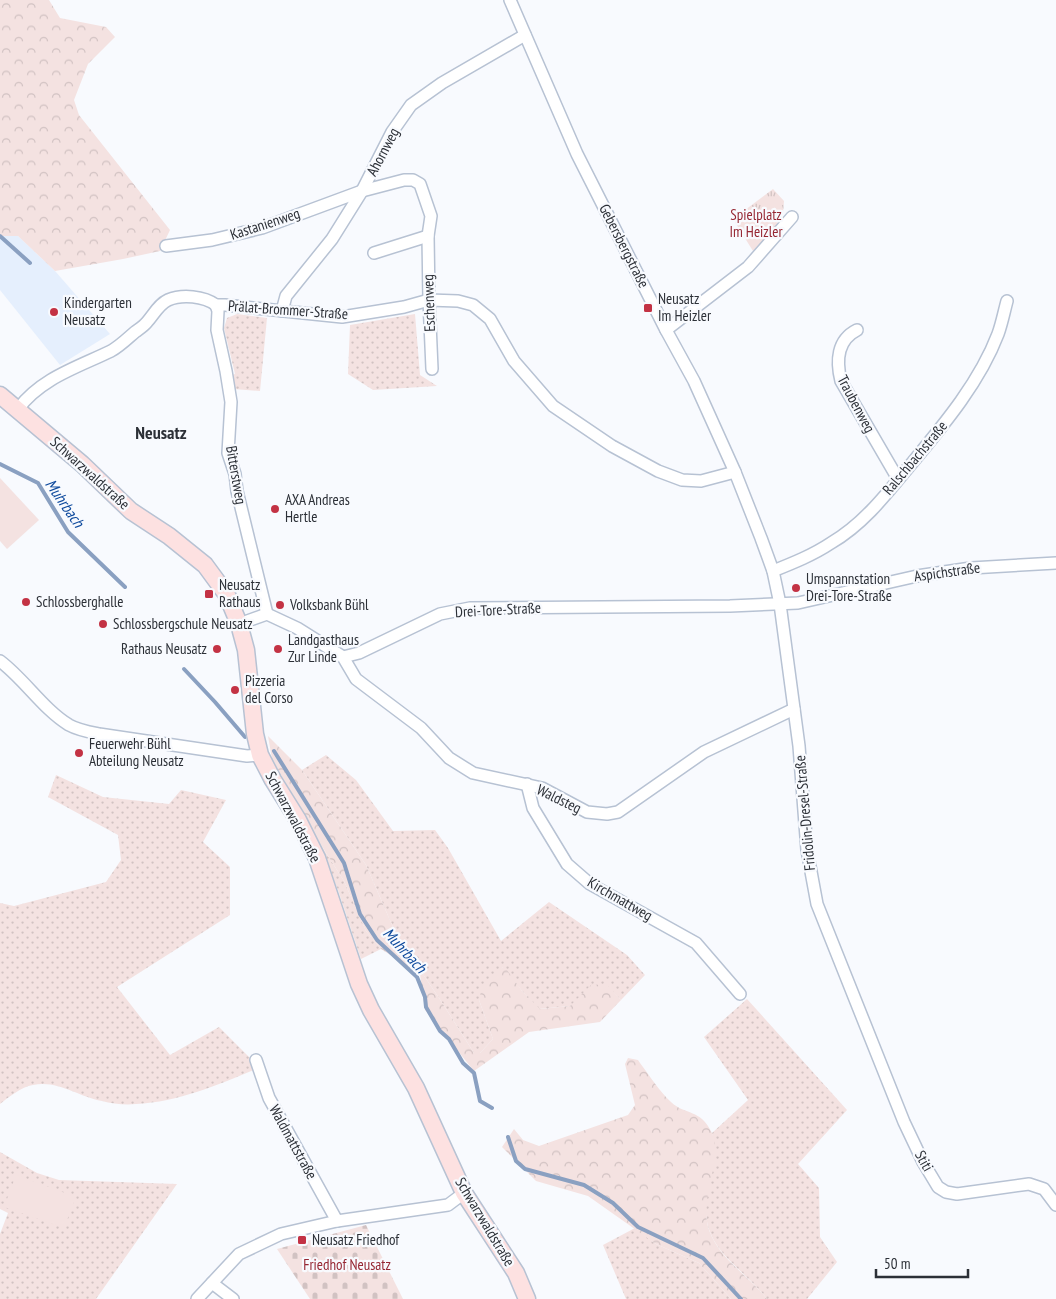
<svg xmlns="http://www.w3.org/2000/svg" width="1056" height="1299" font-family="'PT Sans Narrow',sans-serif">
<defs>
<pattern id="grass-dots" width="8" height="8" patternUnits="userSpaceOnUse" patternTransform="scale(1.25)"><rect width="8" height="8" fill="#f4e2e1"/><path d="M2 2h.1M6 6h.1" fill="none" stroke="#d1c2c2" stroke-width="1.8" stroke-linecap="round"/></pattern>
<pattern id="forest-crowns" width="20" height="18" patternUnits="userSpaceOnUse" patternTransform="scale(1.25)"><rect width="20" height="18" fill="#f4e2e1"/><path d="M2 6a3 3 0 1 1 6 0M12 15a3 3 0 1 1 6 0" fill="none" stroke="#d1c2c2"/></pattern>
<pattern id="cemetery-stones" width="16" height="16" patternUnits="userSpaceOnUse" patternTransform="scale(1.25)"><rect width="16" height="16" fill="#f4e2e1"/><path d="M2 7V4a2 2 0 0 1 4 0v3zM10 15v-3a2 2 0 0 1 4 0v3z" fill="#d1c2c2"/></pattern>
<pattern id="park-tufts" width="24" height="20" patternUnits="userSpaceOnUse" patternTransform="scale(1.25)"><rect width="24" height="20" fill="#f4e2e1"/><path d="M3 7l-1-3M5 7V3M7 7l1-3M15 17l-1-3M17 17v-4M19 17l1-3" fill="none" stroke="#d1c2c2"/></pattern>
</defs>
<rect width="100%" height="100%" fill="#f8fafe"/>
<polygon fill="#e5effd" points="0,236 18,236 55,271 110,334 60,365 0,290"/>
<g fill="url(#grass-dots)">
<polygon points="237,314 267,318 260,391 233,389 231,375 235,374 224,328 227,318"/>
<polygon points="415,314 420,375 437,386 373,390 348,374 350,325"/>
<polygon points="326,755 356,780 393,831 435,830 448,848 501,941 549,902 627,955 645,975 621,1000 608,987 570,1006 539,1009 522,991 503,967 479,1000 493,1039 480,1053 474,1053 441,1001 396,934 366,865 302,770"/>
<path d="M56,775L103,797L169,804L181,790L226,800L203,842L230,867V915L117,987L170,1055L219,1027L253,1061L256,1069C218,1085 178,1102 136,1104C126,1105 112,1104 102,1101C78,1097 59,1080 33,1085C21,1087 9,1097 0,1104V903L14,906L106,882L121,860L118,835L48,797Z"/>
<polygon points="316,837 344,881 366,931 381,949 361,959 338,890"/>
<path d="M747,999L847,1110L798,1164L819,1188L820,1237L837,1262L807,1299H767C739,1263 698,1248 707,1194C711,1172 718,1156 712,1133L748,1100L704,1037Z"/>
<polygon points="0,1152 37,1173 59,1180 177,1184 96,1299 0,1299 0,1234 8,1213 0,1209"/>
<polygon points="635,1228 656,1244 699,1263 731,1299 626,1299 603,1245"/>
</g>
<g fill="url(#forest-crowns)">
<polygon points="0,0 49,0 60,18 106,27 115,37 88,64 74,100 79,115 170,230 160,251 123,259 55,271 18,236 0,236"/>
<polygon points="268,736 302,770 366,865 396,934 441,1001 474,1053 480,1053 493,1039 479,1000 482,987 504,966 522,991 540,1009 570,1006 592,984 608,986 621,1000 600,1022 529,1032 474,1071 425,1010 420,974 381,949 366,931 344,881 316,837 272,759"/>
<path d="M628,1058L638,1060L640,1063C650,1076 659,1091 671,1102C686,1116 700,1108 712,1133C725,1162 694,1202 712,1237C724,1262 750,1277 767,1299H731L699,1263L656,1244L588,1196L536,1181L502,1147L514,1129L523,1140L539,1146L628,1115L635,1105L625,1064Z"/>
</g>
<polygon fill="url(#cemetery-stones)" points="366,1225 403,1299 310,1299 277,1249"/>
<polygon fill="url(#park-tufts)" points="773,189 784,201 783,213 775,228 753,251 733,219"/>
<g fill="#f4e2e1">
<polygon points="0,478 39,520 7,549 0,541"/>
<polygon points="16,1175 76,1197 64,1228 4,1207"/>
</g>
<g fill="none" stroke-linecap="round" stroke-linejoin="round">
<g stroke="#8aa0c1" stroke-width="4">
<polyline points="0,236 30,263"/>
<polyline points="0,464 38,483 68,532 125,587"/>
<polyline points="184,669 215,702 245,737"/>
<polyline points="274,751 344,863 360,914 377,940 417,977 425,997 426,1007 440,1031 449,1039 463,1063 474,1073 480,1101 492,1108"/>
<polyline points="508,1137 516,1161 525,1169 584,1185 613,1203 638,1227 703,1258 741,1299"/>
</g>
<g stroke="#b7c2d3" stroke-width="14">
<g id="street">
<polyline points="510,0 577,154 666,330 694,381 735,472 761,538 773,571 780,604 799,746 807,850 817,904 904,1122 923,1162 938,1187 946,1192 957,1194 1029,1184 1044,1189 1056,1205"/>
<polyline points="166,246 212,240 262,228 362,191 404,180 413,180 420,184 431,216 428,236 429,300 432,369"/>
<polyline points="374,253 428,236"/>
<polyline points="216,305 218,311 217,330 226,371 231,402 228,453 235,474 237,491 267,614"/>
<polyline points="282,311 286,296 332,239 362,191 392,132 411,105 442,83 525,35"/>
<polyline points="666,330 748,267 792,217"/>
<path d="M857,330C837,340 836,361 841,381L898,479"/>
<path d="M18,409C41,378 78,367 111,351C120,346 128,338 135,332C139,329 144,326 147,322C154,314 159,304 168,300C182,294 204,296 216,305H225L342,317L404,307L429,300L458,301L473,305L490,319L514,361L553,406L612,446L658,471L682,480L701,481L735,472"/>
<path d="M773,571C793,563 813,555 831,543C862,525 885,496 907,469C941,428 979,384 998,334C1002,323 1004,312 1007,301"/>
<polyline points="239,624 267,614 297,628 343,657 356,679 421,728 449,758 473,773 542,788 587,812 607,814 618,812 704,752 794,709"/>
<polyline points="343,657 359,653 440,614 470,608 730,606 798,603 917,576 971,568 1056,563"/>
<path d="M0,661C25,680 43,709 69,725C78,730 89,732 99,734L247,756L260,755"/>
<polyline points="527,784 533,808 567,864 590,884 696,943 740,994"/>
<polyline points="256,1060 269,1098 337,1221"/>
<polyline points="212,1283 233,1299"/>
<polyline points="197,1299 239,1254 281,1234 337,1221 448,1205 464,1193"/>
</g>
</g>
<g stroke="#b7c2d3" stroke-width="19">
<polyline id="secondary" points="0,395 82,464 131,511 169,536 205,565 227,595 239,624 246,650 255,734 260,755 273,780 298,820 317,858 359,984 371,1010 416,1088 464,1193 516,1273 527,1299"/>
</g>
<use href="#street" stroke="#fff" stroke-width="11"/>
<use href="#secondary" stroke="#fde1e1" stroke-width="16"/>
</g>
<g fill="#c33244" stroke="#f8fafe" stroke-width="2">
<rect x="643" y="303" width="10" height="10" rx="2.5"/>
<circle cx="54" cy="312" r="5"/>
<circle cx="275" cy="509" r="5"/>
<circle cx="796" cy="588" r="5"/>
<rect x="204" y="589" width="10" height="10" rx="2.5"/>
<circle cx="26" cy="602" r="5"/>
<circle cx="280" cy="605" r="5"/>
<circle cx="103" cy="624" r="5"/>
<circle cx="217" cy="649" r="5"/>
<circle cx="278" cy="649" r="5"/>
<circle cx="235" cy="690" r="5"/>
<circle cx="79" cy="753" r="5"/>
<rect x="297" y="1235" width="10" height="10" rx="2.5"/>
</g>
<g text-anchor="middle" stroke-width="4.5" stroke-linejoin="round" paint-order="stroke">
<g font-size="15" fill="#2c3037" stroke="#f8fafe">
<text transform="translate(383 152) rotate(-62)" y="5">Ahornweg</text>
<text transform="translate(265 224) rotate(-18)" y="5">Kastanienweg</text>
<text transform="translate(624 246) rotate(63)" y="5">Gebersbergstraße</text>
<text transform="translate(429 303) rotate(-92)" y="5">Eschenweg</text>
<text transform="translate(288 310) rotate(4)" y="5">Prälat-Brommer-Straße</text>
<text transform="translate(856 404) rotate(62)" y="5">Traubenweg</text>
<text transform="translate(915 458) rotate(-50)" y="5">Ralschbachstraße</text>
<text transform="translate(90 473) rotate(42)" y="5">Schwarzwaldstraße</text>
<text transform="translate(236 475) rotate(80)" y="5">Bitterstweg</text>
<text transform="translate(947 572) rotate(-8)" y="5">Aspichstraße</text>
<text transform="translate(498 610) rotate(-3)" y="5">Drei-Tore-Straße</text>
<text transform="translate(559 799) rotate(26)" y="5">Waldsteg</text>
<text transform="translate(805 813) rotate(-95)" y="5">Fridolin-Dresel-Straße</text>
<text transform="translate(293 817) rotate(62)" y="5">Schwarzwaldstraße</text>
<text transform="translate(620 899) rotate(30)" y="5">Kirchmattweg</text>
<text transform="translate(293 1142) rotate(61)" y="5">Waldmattstraße</text>
<text transform="translate(924 1161) rotate(61)" y="5">Stiti</text>
<text transform="translate(485 1222) rotate(59)" y="5">Schwarzwaldstraße</text>
</g>
<g font-size="15" fill="#962733" stroke="#f8fafe">
<text x="756" y="220">Spielplatz<tspan x="756" dy="17">Im Heizler</tspan></text>
<text x="347" y="1270">Friedhof Neusatz</text>
</g>
<g font-size="15" fill="#2c3037" stroke="#f8fafe" text-anchor="start">
<text x="658" y="304">Neusatz<tspan x="658" dy="17">Im Heizler</tspan></text>
<text x="64" y="308">Kindergarten<tspan x="64" dy="17">Neusatz</tspan></text>
<text x="285" y="505">AXA Andreas<tspan x="285" dy="17">Hertle</tspan></text>
<text x="806" y="584">Umspannstation<tspan x="806" dy="17">Drei-Tore-Straße</tspan></text>
<text x="219" y="590">Neusatz<tspan x="219" dy="17">Rathaus</tspan></text>
<text x="36" y="607">Schlossberghalle</text>
<text x="290" y="610">Volksbank Bühl</text>
<text x="113" y="629">Schlossbergschule Neusatz</text>
<text x="288" y="645">Landgasthaus<tspan x="288" dy="17">Zur Linde</tspan></text>
<text x="207" y="654" text-anchor="end">Rathaus Neusatz</text>
<text x="245" y="686">Pizzeria<tspan x="245" dy="17">del Corso</tspan></text>
<text x="89" y="749">Feuerwehr Bühl<tspan x="89" dy="17">Abteilung Neusatz</tspan></text>
<text x="312" y="1245">Neusatz Friedhof</text>
</g>
<g font-size="16" font-style="italic" fill="#0e4a9d" stroke="#f8fafe">
<text transform="translate(65 503) rotate(55)" y="6">Muhrbach</text>
<text transform="translate(405 950) rotate(47)" y="6">Muhrbach</text>
</g>
<g font-size="18" font-weight="bold" fill="#2c3037" stroke="#f8fafe">
<text x="161" y="439">Neusatz</text>
</g>
</g>
<path d="M876 1269v8h92v-8" fill="none" stroke="#2c3037" stroke-width="2.5"/>
<text x="884" y="1269" font-size="15" fill="#2c3037" stroke="#f8fafe" stroke-width="4" paint-order="stroke">50 m</text>
</svg>
